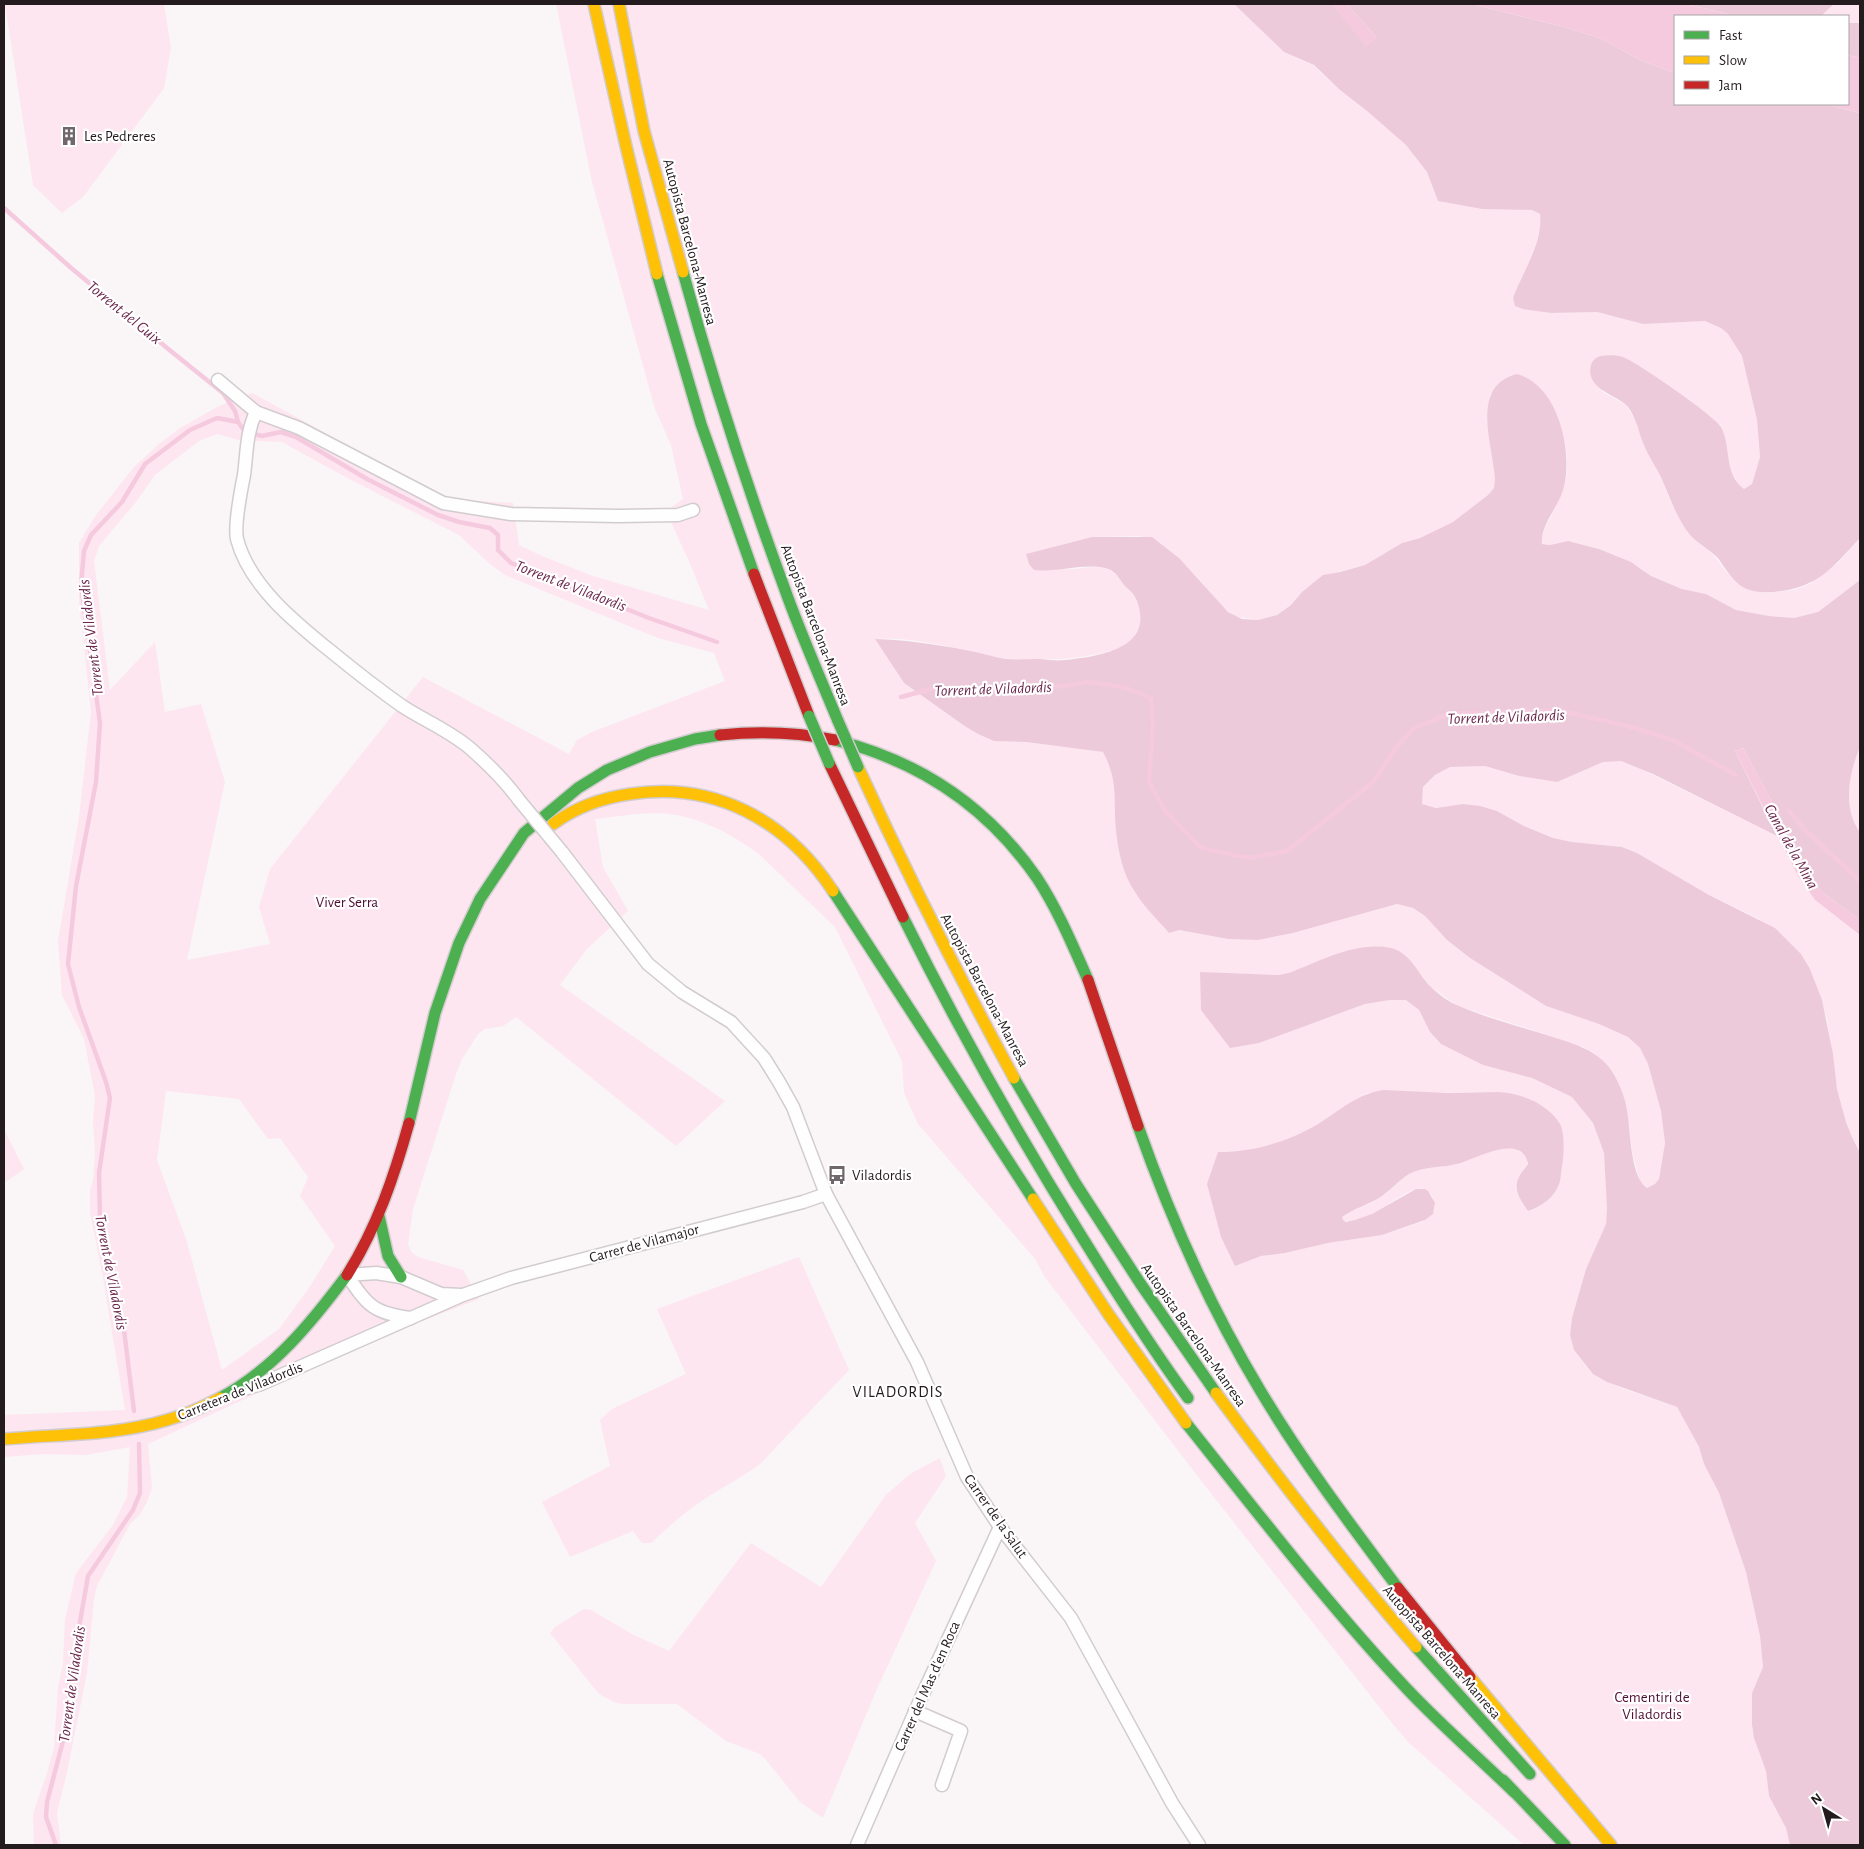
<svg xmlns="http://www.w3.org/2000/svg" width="1864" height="1849" font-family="'Alegreya Sans',sans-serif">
<rect width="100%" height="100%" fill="#faf5f7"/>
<g fill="#fde6f0" fill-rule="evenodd">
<polygon points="5,4 164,4 171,48 164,88 83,197 62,213 33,185"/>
<path d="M556,4H1234L1284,52L1313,65L1340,90L1367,111L1406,145L1427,172L1438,201L1482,209L1532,210L1540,214C1542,243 1523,271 1514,298L1515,306L1551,313L1597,312L1643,324L1705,321L1721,328L1728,334L1742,356L1757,420L1760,457L1752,484L1744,489L1739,485L1730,470L1721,426L1707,414L1664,382L1624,357L1592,379L1603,392L1626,405L1635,420L1644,445L1657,468L1672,504L1686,529L1698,543L1711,552L1727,573L1742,586L1760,592L1768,593L1794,590L1810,584L1838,563L1860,538V580L1818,612L1794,618L1769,616L1736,610L1706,594L1682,589L1651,576L1639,567L1616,556L1599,549L1568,541L1550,545L1542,544V536C1548,520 1558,505 1563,489C1572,465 1565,439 1557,416L1491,393L1487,411L1496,479L1494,488L1488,495L1453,522L1420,538L1402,543L1365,565L1330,574L1302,592L1291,605L1277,615L1258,620L1234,616L1222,606L1179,558L1166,549L1140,536L1092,537L1026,554L1029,564C1043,565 1060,570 1074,569C1085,568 1097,565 1107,569C1118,573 1119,580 1126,587C1133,594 1137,599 1139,609C1141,619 1141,629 1134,637C1124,649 1110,651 1097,654C1077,658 1060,660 1040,659C1028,659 1015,661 1002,658C961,651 918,636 875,639L904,683L966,727L980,735L994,741L1026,742L1103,752L1111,766L1115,782L1116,829L1134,891L1154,915L1179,930L1228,939L1258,940L1293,933L1397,904L1413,908L1425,916L1447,940L1470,958L1546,1006L1599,1024L1628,1037L1640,1048L1648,1064L1661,1111L1665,1143L1659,1179L1655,1184L1647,1188L1640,1181L1633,1155L1626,1106L1609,1067L1595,1054L1583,1047L1542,1033L1458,1006L1431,987L1410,961L1279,975L1200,973L1259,1043L1365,1004L1390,1000H1406L1419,1010L1430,1032L1441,1044L1483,1065L1532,1078L1572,1097L1593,1123L1604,1153L1607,1209L1606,1224L1586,1269L1572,1318L1570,1335L1574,1350L1593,1374L1621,1388L1677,1407L1699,1447L1704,1464L1719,1493L1746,1572L1760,1636L1763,1667L1752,1693V1728L1766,1771L1769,1796L1786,1828L1790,1845H1524L1408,1742L1392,1723L1206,1487L1044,1276L1036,1260L918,1124L904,1093L902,1061L835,927L759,854C729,832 694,814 657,813C636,813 615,817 595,819L603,867L628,911L586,950L560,985L725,1101L676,1146L516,1017L503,1026L485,1029L478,1034L462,1059L456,1074L413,1209L408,1244L411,1252L418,1257L463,1270L479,1299L365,1343L148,1444L152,1488L147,1502L140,1514L130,1524L97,1586L94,1599L87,1673L67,1772L57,1813L61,1845H34L33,1814L47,1773L54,1747L58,1687L63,1664L65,1619L76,1573L113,1525L127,1497L130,1447L86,1455L43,1454L4,1457V1415L125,1410L103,1278L90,1212V1189L93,1180L95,1154L93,1122L95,1096L84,1039L62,995L58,941L79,817L91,712L79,601V543L96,515L134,467L159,444L180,428L219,406L252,393L446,499L513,503L519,545L542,556L593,576L709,610L691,566L666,511L683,499L671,445L655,409L592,182ZM217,434L239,440L282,442L349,479L459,535L490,564L505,575L658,638L714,653L725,681L592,732L577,740L569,754L423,677L270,869L259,907L270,944L187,960L225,782L201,704L165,712L155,642L110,690L94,561L99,546L136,502L155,475L199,441ZM166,1091L239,1099L268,1139L280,1138L308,1177L300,1196L335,1246L309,1288L279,1329L222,1370L186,1239L157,1160ZM1500,1092C1519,1096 1538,1100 1552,1114C1566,1129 1564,1150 1561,1169C1559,1177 1560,1184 1556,1191C1550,1201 1538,1208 1528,1210C1524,1204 1518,1197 1516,1190C1513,1177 1534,1168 1525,1156C1510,1136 1474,1160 1457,1164C1442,1168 1423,1166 1409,1174C1398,1181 1390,1191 1379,1198C1367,1206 1353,1209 1342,1217L1343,1220C1363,1228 1395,1196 1413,1190C1417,1188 1421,1189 1425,1189L1432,1196L1435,1207L1433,1214L1422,1222L1382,1235L1328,1243L1285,1253L1261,1256L1218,1152C1254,1152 1291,1142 1321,1122C1336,1112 1350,1101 1367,1093Z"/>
<polygon points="1834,4 1860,4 1860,23 1848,23 1848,16 1821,16"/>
<path d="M1860,747V832C1842,808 1849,773 1860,747Z"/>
<polygon points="1603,761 1621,761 1637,767 1777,836 1798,876 1815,900 1860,935 1860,1153 1852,1137 1846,1122 1837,1089 1827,1018 1810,969 1759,919 1709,895 1637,853 1622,847 1572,842 1553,838 1524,826 1497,811 1463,804 1436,808 1422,804 1423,788 1435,775 1450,767 1485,766 1519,776 1557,782"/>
<polygon points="4,1129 24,1169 4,1183"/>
<path d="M799,1257L849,1370L760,1464C743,1477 724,1486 706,1498C686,1511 668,1527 651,1543H642L633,1531L570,1557L542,1502L610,1466L600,1420L612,1409L686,1374L657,1309Z"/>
<polygon points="940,1458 946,1476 915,1523 936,1561 876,1691 823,1818 800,1802 766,1760 760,1754 726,1741 677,1704 622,1704 614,1702 599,1694 550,1633 555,1627 584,1609 591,1610 632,1634 669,1651 751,1543 821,1587 886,1495 910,1474"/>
</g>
<g fill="#edcada">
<path d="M1234,4H1332L1338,11L1377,38L1347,4H1471L1565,27L1602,39L1640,60L1675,73V104H1825L1860,113V538C1832,568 1818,588 1774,592C1763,593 1750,592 1741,586C1730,578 1725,567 1717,557C1709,549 1698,544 1691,536C1678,521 1671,500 1663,482C1658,469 1649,458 1644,445C1640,437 1639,429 1635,420C1633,415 1630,408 1625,404C1613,394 1585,388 1591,365C1592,361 1596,357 1601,356C1608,355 1617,355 1623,357C1637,362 1716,417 1721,427C1732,448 1723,473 1744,489L1752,484L1760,457L1757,420L1742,356L1728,334L1721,328L1705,321L1643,324L1597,312L1551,313L1523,309L1515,306L1513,298C1523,271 1543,243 1540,214L1532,210L1482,209L1438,201L1427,172L1406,145L1367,111L1340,90L1314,65L1284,52Z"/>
<polygon points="1686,4 1834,4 1821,16 1736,16"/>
<polygon points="1848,23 1860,23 1860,58 1848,55"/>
<path d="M1517,374C1559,385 1574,454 1563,490C1558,508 1540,525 1542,544L1550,545L1568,541L1599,549L1631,562L1651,576L1682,589L1706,594L1736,610L1769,616L1794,618L1818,612L1860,580V747C1849,773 1842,808 1860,832V920L1821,891L1809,872L1743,748L1735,751L1777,836L1653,774L1621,761L1603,762L1557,782L1519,776L1485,766L1450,767L1435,775L1423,787L1422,804L1436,808L1463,804L1480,806L1497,811L1524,826L1553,838L1572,842L1622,847L1637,853L1709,895L1775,928L1801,954L1810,969L1822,1000L1833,1054L1837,1089L1846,1122L1852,1137L1860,1153V1845H1790L1786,1828L1769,1796L1766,1771L1754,1738L1752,1725V1693L1763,1667L1760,1636L1746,1572L1719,1493L1704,1464L1699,1447L1677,1407L1607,1382L1593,1374L1574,1350L1570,1335L1572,1318L1586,1269L1606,1224L1607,1209L1604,1153L1593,1123L1572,1097L1532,1078L1483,1065L1441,1044L1430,1032L1419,1010L1406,1000H1390L1365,1004L1259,1043L1230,1048L1201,1010L1200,972L1279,975L1289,973C1321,961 1355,941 1391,948C1411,953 1418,974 1431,987C1438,994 1450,1003 1459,1006C1489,1019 1522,1027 1553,1037C1574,1044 1594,1049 1609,1067C1617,1078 1623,1092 1626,1105C1631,1126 1629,1176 1647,1188L1655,1184L1659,1179L1665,1143L1661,1111L1648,1064L1640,1048L1628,1037L1599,1024L1546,1006L1470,958L1447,940L1425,916L1413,908L1397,904L1293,933L1258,940L1228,939L1179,930L1169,933C1158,920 1144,907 1135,892C1123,875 1118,851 1116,830C1113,799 1119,782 1103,752L1026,742L994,741L980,735L966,727L904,683L875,639C905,640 935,644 965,650C979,652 992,657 1006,659C1017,660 1028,659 1040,659C1049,660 1057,661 1066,660C1092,657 1145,651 1140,614C1139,603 1135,594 1127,588C1119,581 1118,571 1105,568C1082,563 1058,573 1034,570L1029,564L1026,554L1092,537H1152L1179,558L1228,612L1242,619L1258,620L1277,615L1291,605L1302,592L1323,575L1340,572L1365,565L1402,543L1420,538L1453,522L1488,495L1494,488L1495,479C1493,445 1469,386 1517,374Z"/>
<path d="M1383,1090C1405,1091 1426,1092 1448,1093C1464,1093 1481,1092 1498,1092C1521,1093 1548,1104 1560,1124C1565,1133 1564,1156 1562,1166C1561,1171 1561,1176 1560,1181C1556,1197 1542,1206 1528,1211C1521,1200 1512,1190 1519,1177C1521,1172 1525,1169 1528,1164C1522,1131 1474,1160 1457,1164C1442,1168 1423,1166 1409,1174C1398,1181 1390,1191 1379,1198C1367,1205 1353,1209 1342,1217L1343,1220L1346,1222L1355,1220L1372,1214L1416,1189H1425L1428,1191L1435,1203L1433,1214L1425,1220L1382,1235L1328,1243L1285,1253L1261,1256L1235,1266L1221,1237L1207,1184L1218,1152C1253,1152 1288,1142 1318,1124C1342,1109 1355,1095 1383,1090Z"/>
</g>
<g fill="#f5cade">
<polygon points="1332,4 1347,4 1377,38 1366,47"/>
<polygon points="1471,4 1686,4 1736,16 1675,16 1675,73 1640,60 1602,39 1565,27"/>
<polygon points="1848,55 1860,58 1860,113 1825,104 1848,104"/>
<polygon points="1743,748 1809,872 1821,891 1860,920 1860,935 1815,900 1798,876 1735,751"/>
</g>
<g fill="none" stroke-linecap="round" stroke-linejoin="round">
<g stroke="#f5cade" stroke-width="4.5">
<polyline points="4,208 70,267 167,348 223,393 235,411 238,422"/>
<polyline points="901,697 935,688 1032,690 1090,682 1124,687 1151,698 1153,726 1149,782 1166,812 1201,848 1249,858 1287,851 1374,781 1395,749 1414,728 1449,714 1515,711 1562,711 1627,726 1673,740 1736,775"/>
<polyline points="1789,811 1806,831 1860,881"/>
<polyline points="134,1411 124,1330 100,1218 99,1173 110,1098 106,1082 79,1007 68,964 76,886 96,782 100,723 81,585 84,551 91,535 122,502 145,464 190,430 217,418 238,422 245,432 262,436 281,432 296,437 367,479 438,515 459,522 490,528 498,535 498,550 511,563 649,618 717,642"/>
<polyline points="56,1845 46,1817 47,1802 68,1722 69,1685 88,1576 133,1510 140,1493 139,1444"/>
</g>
<g stroke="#d2cccf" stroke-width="15">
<g id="street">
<polyline points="218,380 256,412 299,428 443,503 511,514 618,516 678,515 693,510"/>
<path d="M256,412C246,433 247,453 244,475C241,490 234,525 237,539C249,586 297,624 333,653C355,671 378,689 402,706C425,721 452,732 472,750C489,765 506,782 519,800"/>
<polyline points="562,852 648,964 682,992 731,1022 764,1058 779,1082 793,1107 826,1194 917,1362 967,1477 1000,1527 1071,1618 1172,1803 1199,1845"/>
<path d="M411,1318C373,1313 368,1306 347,1275L376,1273L401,1277L441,1294L461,1295"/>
<polyline points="240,1390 261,1384 463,1295 511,1278 803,1202 826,1194"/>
<polyline points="915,1711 961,1731 942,1785"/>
<polyline points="857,1845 921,1698 1000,1527"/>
</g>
</g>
<g stroke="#d2cccf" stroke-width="14">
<g id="fast">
<path d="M683,272C713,382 748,490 788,598C803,639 821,680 838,721"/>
<polyline points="657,274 701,424 754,574"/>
<path d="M835,740C920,761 987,806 1037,878C1058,910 1073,946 1088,980"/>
<polyline points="833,891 1033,1199"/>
<path d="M903,917C957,1026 1017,1133 1082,1237C1116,1292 1150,1346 1188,1398"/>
<polyline points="1014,1078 1076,1184 1140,1283 1216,1393"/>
<polyline points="409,1123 435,1013 459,943 480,899 524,833 578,788 607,770 650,752 695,739 720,735"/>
<path d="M1138,1126C1170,1217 1210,1307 1260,1390C1301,1459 1350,1524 1398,1588"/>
<polyline points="379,1216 388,1256 401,1277"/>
<path d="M220,1398C273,1370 312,1322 347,1275"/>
<path d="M1186,1423C1258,1513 1328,1605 1407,1689C1441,1725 1479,1758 1514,1792"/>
<polyline points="1416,1647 1530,1774"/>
<polyline points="1503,1780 1565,1845"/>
</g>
</g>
<g stroke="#d2cccf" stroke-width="14">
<g id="slow">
<polyline points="594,4 626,146 657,274"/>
<polyline points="619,4 644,131 683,272"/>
<path d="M858,767C907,874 958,975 1014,1078"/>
<path d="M553,824C576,807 602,798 630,794C715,781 786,820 833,891"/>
<polyline points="1033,1199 1109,1315 1186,1423"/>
<path d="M1216,1393C1280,1480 1345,1565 1416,1647"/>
<path d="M4,1439C58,1434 114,1436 167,1420C185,1415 203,1407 220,1398"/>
<polyline points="1470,1677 1611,1845"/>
</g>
</g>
<g stroke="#d2cccf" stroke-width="14">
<g id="jam">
<polyline points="754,574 809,716"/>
<path d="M720,735C759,731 796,732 835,740"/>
<polyline points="829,763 903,917"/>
<polyline points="1088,980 1138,1126"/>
<path d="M347,1275C377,1227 394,1177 409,1123"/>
<polyline points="1398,1588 1470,1677"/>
</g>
</g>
<use href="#street" stroke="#fefefe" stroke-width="12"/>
<use href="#fast" stroke="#4caf50" stroke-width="11"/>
<use href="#slow" stroke="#ffc107" stroke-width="11"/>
<use href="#jam" stroke="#c62828" stroke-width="11"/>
<g stroke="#d2cccf" stroke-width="15" stroke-linecap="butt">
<polyline id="street-bridge" points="519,800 562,852"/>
</g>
<g stroke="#d2cccf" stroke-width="14" stroke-linecap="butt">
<g id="fast-bridge">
<polyline points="809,716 829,763"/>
<polyline points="838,721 858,767"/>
</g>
</g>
<use href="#street-bridge" stroke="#fefefe" stroke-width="12"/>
<use href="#fast-bridge" stroke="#4caf50" stroke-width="11"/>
</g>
<defs>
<g id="building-bare" transform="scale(1.5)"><path d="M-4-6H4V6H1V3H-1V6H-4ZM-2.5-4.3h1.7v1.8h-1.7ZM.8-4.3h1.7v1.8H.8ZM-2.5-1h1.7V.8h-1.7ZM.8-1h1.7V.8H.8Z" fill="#6f676b" stroke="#fff" stroke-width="2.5" paint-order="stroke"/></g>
<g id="bus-bare" transform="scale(1.5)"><path d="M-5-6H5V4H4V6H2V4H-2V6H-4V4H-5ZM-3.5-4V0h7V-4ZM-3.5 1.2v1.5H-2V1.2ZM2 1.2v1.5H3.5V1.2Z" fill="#6f676b" stroke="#fff" stroke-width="2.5" paint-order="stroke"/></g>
</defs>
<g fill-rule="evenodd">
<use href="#building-bare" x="69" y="136"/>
<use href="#bus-bare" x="837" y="1175"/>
</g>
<g text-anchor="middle" stroke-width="4.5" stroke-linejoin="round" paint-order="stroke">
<g font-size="15" fill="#241b1f" stroke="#fff" text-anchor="start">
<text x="84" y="141">Les Pedreres</text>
<text x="852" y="1180">Viladordis</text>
</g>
<g font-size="15" fill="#241b1f" stroke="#fff">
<text transform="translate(690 242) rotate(75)" y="5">Autopista Barcelona-Manresa</text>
<text transform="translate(816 625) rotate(69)" y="5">Autopista Barcelona-Manresa</text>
<text transform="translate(985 990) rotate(62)" y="5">Autopista Barcelona-Manresa</text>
<text transform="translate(644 1243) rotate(-15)" y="5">Carrer de Vilamajor</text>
<text transform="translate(1194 1335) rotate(55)" y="5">Autopista Barcelona-Manresa</text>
<text transform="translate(240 1391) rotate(-22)" y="5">Carretera de Viladordis</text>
<text transform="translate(996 1516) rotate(55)" y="5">Carrer de la Salut</text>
<text transform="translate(1442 1652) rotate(49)" y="5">Autopista Barcelona-Manresa</text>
<text transform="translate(927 1686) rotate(-66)" y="5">Carrer del Mas d'en Roca</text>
</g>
<g font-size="15" fill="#520e36" stroke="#fff">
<text x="347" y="907">Viver Serra</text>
<text x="1652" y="1702">Cementiri de<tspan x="1652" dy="17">Viladordis</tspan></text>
</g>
<g font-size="16" font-style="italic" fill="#6c284d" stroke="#fff">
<text transform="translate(125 312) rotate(39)" y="6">Torrent del Guix</text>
<text transform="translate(571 585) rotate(21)" y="6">Torrent de Viladordis</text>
<text transform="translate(90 638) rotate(-97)" y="6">Torrent de Viladordis</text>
<text transform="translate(993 688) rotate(-2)" y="6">Torrent de Viladordis</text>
<text transform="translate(1506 716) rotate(-2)" y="6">Torrent de Viladordis</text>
<text transform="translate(1792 846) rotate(61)" y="6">Canal de la Mina</text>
<text transform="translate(112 1272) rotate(79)" y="6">Torrent de Viladordis</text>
<text transform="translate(71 1684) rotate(-82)" y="6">Torrent de Viladordis</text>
</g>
<g font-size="16" letter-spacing="1" fill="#241b1f" stroke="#fff">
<text x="898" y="1397">VILADORDIS</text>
</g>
</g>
<rect width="1864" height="1849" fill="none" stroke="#241b1f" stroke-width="10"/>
<rect x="1674" y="15" width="175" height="90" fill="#ffffff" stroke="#a7a4a5"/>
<rect x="1684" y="31" width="25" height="8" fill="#4caf50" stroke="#a7a4a5"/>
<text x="1719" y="40" font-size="15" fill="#241b1f">Fast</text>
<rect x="1684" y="56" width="25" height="8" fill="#ffc107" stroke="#a7a4a5"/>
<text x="1719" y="65" font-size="15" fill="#241b1f">Slow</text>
<rect x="1684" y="81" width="25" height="8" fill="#c62828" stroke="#a7a4a5"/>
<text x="1719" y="90" font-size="15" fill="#241b1f">Jam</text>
<g transform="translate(1824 1809) rotate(323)" stroke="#ffffff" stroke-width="4" paint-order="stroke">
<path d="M0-4L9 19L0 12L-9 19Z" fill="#241b1f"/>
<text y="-8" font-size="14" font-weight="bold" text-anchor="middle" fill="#241b1f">N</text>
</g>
</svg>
